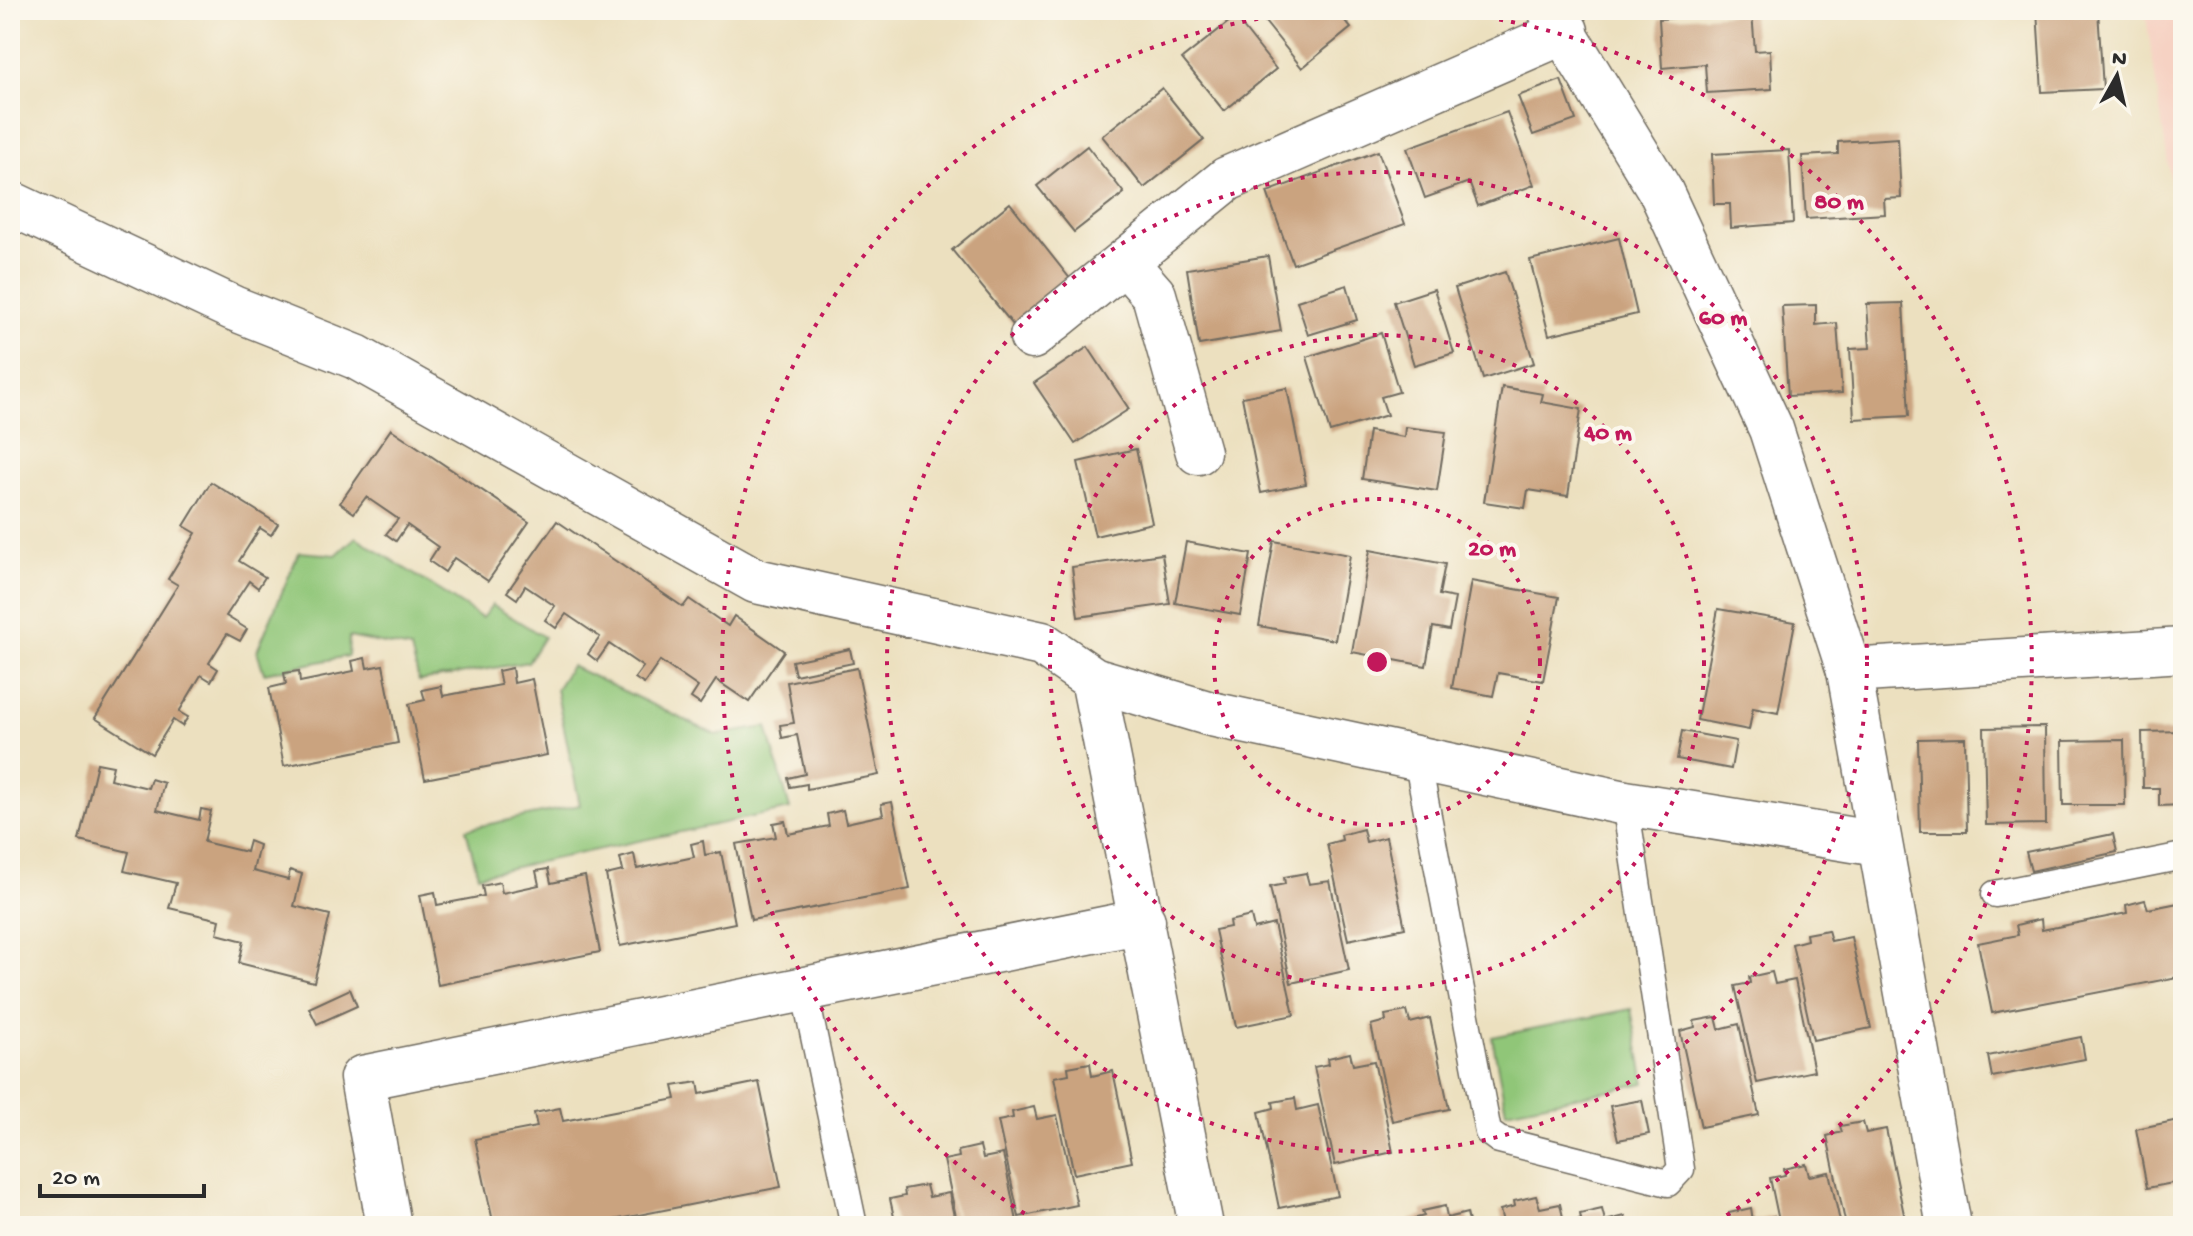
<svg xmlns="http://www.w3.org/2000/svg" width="2193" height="1236" font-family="'Gochi Hand',sans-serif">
<rect width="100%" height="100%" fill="#fbf7ec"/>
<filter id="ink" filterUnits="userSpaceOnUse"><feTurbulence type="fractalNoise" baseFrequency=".0125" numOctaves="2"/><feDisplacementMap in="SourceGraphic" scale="16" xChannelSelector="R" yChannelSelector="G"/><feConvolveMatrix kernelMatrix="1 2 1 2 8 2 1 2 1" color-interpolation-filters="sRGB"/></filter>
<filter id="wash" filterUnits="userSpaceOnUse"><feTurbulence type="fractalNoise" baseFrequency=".006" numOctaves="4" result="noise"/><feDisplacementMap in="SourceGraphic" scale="32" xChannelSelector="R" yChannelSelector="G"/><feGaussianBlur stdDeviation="1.8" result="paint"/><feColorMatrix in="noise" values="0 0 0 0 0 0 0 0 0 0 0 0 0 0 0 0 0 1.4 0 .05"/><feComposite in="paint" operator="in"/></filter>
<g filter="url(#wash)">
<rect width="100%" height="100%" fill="#ece0bf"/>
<polygon fill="#f6d2c3" points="2145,10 2183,10 2183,265"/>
<g fill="#90c678" stroke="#5e7852" stroke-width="2">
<polygon points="356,537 482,618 492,605 544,637 528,662 419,681 411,649 349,637 348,656 264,673 257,651 299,552 336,555"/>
<polygon points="571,666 716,735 767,727 790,809 478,875 466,829 580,805 556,689"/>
<polygon points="1631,1009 1645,1083 1506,1111 1492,1037"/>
</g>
<g id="blocks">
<g fill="#caa37f">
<polygon points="1261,10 1336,10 1351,28 1302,68 1258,13"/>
<polygon points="2037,10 2098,10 2103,89 2042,92"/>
<polygon points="1752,13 1755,51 1770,50 1772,89 1707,93 1705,64 1662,68 1659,19"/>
<polygon points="1235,17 1276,69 1224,111 1182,59"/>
<polygon points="1561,80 1576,120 1533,135 1518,96"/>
<polygon points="1162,88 1204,140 1144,188 1102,136"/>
<polygon points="1507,112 1534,185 1478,206 1469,182 1425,198 1407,148"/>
<polygon points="1898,138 1901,198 1884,199 1885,214 1806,219 1802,156 1838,154 1838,142"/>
<polygon points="1087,146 1124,193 1074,232 1037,186"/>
<polygon points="1789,150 1793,223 1731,228 1730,204 1714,204 1712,154"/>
<polygon points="1378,151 1405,224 1293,264 1267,192"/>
<polygon points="1010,203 1075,285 1018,331 952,250"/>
<polygon points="1619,238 1637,314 1549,335 1530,260"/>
<polygon points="1268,256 1281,331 1199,345 1187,269"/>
<polygon points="1505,272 1534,363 1483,379 1455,288"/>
<polygon points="1347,285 1357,320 1308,335 1297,301"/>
<polygon points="1434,289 1454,353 1414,365 1394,302"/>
<polygon points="1903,303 1909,416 1854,419 1850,349 1870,348 1867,304"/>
<polygon points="1816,305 1816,325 1837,323 1842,393 1788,396 1782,306"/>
<polygon points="1381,333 1399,392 1381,397 1387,415 1330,432 1307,357"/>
<polygon points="1088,347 1129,409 1075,444 1034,383"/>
<polygon points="1502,387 1543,394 1541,402 1581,409 1568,496 1528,490 1525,508 1484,502"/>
<polygon points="1287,388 1306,484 1261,493 1242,397"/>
<polygon points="1405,427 1446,432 1437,491 1362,479 1369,431 1404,437"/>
<polygon points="391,429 529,522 488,581 454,558 445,572 429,561 438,547 407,525 396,541 386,534 398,519 366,497 354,513 340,503"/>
<polygon points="1136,449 1152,523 1095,536 1078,462"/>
<polygon points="211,482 278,524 271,535 260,528 239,561 265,577 258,588 249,581 226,616 247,629 240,641 227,634 209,663 218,669 211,681 201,675 179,712 188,717 182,726 173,720 152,754 95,718 178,585 168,579 196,533 184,526"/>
<polygon points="557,521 683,607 689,599 728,626 734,616 784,651 749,702 716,680 700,704 691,698 698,687 660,661 644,684 635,678 643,667 609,644 597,661 588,654 600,637 566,614 556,628 545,620 555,606 525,586 517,599 507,592"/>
<polygon points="1274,541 1350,555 1335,640 1259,626"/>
<polygon points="1186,542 1251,554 1240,615 1175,603"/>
<polygon points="1370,550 1445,564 1439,595 1455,598 1449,630 1433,627 1426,666 1352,652"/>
<polygon points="1162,554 1170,604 1078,617 1072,567"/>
<polygon points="1471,581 1559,597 1543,681 1498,673 1493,696 1452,688"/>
<polygon points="1718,609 1795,622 1778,713 1753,708 1749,730 1697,720"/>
<polygon points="850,649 853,663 795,675 792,661"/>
<polygon points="365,658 367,668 383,665 398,743 284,766 269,688 286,684 284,673 299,671 300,682 354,671 352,661"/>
<polygon points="512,668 514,683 532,679 547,755 425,779 409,704 425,700 422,690 441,686 443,696 501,685 498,671"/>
<polygon points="857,668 879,775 807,789 807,784 790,787 788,778 805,774 797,735 782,738 780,725 794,723 787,682"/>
<polygon points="2045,727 2046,824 1986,825 1984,728"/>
<polygon points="1682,731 1736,741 1731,769 1677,759"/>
<polygon points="2183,731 2183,805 2159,806 2159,788 2143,788 2142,732"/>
<polygon points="1965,738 1967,832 1920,832 1918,739"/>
<polygon points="2124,740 2125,805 2063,805 2062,741"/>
<polygon points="97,763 113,766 110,779 148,788 151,779 164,783 157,810 199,820 201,809 211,811 204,842 246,852 249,841 259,845 253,871 288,880 290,870 302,874 294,906 330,915 314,982 239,963 244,941 217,934 220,920 169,908 176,883 124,871 129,852 79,840"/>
<polygon points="892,802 910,889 751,920 736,844 776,837 773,823 785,821 788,834 829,826 827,814 843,810 846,823 883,815 881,804"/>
<polygon points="1363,829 1366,842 1386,837 1405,928 1348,940 1327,844 1342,840 1341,835"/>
<polygon points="2113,834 2117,852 2031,871 2026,852"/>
<polygon points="703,841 705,855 721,852 735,923 620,946 606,875 623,871 620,858 634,854 637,869 694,857 691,844"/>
<polygon points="548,869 551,883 585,876 600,952 438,985 420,895 435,892 437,905 484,896 482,886 500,882 502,893 539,885 536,871"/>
<polygon points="1306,873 1309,884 1330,881 1349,970 1291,983 1270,887 1285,884 1284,877"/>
<polygon points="2145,900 2148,909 2183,902 2183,976 1992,1013 1978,943 2018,935 2016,925 2041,919 2042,930 2127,913 2126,905"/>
<polygon points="1251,916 1254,929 1274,924 1294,1015 1236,1027 1215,930 1230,927 1229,921"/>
<polygon points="1828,930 1831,941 1851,937 1871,1028 1813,1040 1792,944 1807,940 1806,934"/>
<polygon points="1772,972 1775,984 1795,980 1814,1071 1757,1083 1735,986 1750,983 1749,977"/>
<polygon points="350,989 357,1006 317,1024 309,1008"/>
<polygon points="1407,1011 1410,1023 1430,1018 1449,1109 1392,1121 1371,1025 1386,1021 1385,1015"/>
<polygon points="1716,1017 1719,1029 1739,1024 1759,1115 1701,1127 1680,1031 1695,1027 1694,1021"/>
<polygon points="2081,1037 2085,1059 1992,1077 1988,1056"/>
<polygon points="1350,1053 1353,1065 1374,1061 1393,1152 1335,1165 1314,1067 1329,1064 1328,1058"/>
<polygon points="1090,1063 1092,1076 1113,1071 1132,1162 1074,1174 1054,1077 1069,1074 1068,1067"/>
<polygon points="698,1082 700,1094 759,1082 781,1187 583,1226 494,1226 475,1139 537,1127 534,1113 560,1108 563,1121 676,1099 673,1086"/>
<polygon points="1295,1098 1297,1110 1318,1105 1338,1196 1279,1208 1259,1112 1274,1108 1273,1102"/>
<polygon points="1642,1100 1649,1134 1618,1140 1610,1106"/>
<polygon points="1034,1107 1037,1119 1057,1115 1077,1205 1019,1217 998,1121 1013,1118 1012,1112"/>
<polygon points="2183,1119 2183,1181 2147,1188 2136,1129"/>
<polygon points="1863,1122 1866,1133 1886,1129 1905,1219 1875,1226 1846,1226 1827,1136 1842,1132 1840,1126"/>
<polygon points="980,1146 983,1158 1003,1154 1018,1226 958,1226 944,1160 959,1157 958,1151"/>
<polygon points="1806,1164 1809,1176 1829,1172 1841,1226 1780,1226 1770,1178 1785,1175 1784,1169"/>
<polygon points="926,1185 929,1197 949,1193 956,1226 896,1226 890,1199 905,1196 904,1189"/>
<polygon points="1536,1196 1540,1208 1560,1204 1565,1226 1504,1226 1500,1210 1515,1206 1514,1201"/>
<polygon points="1445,1206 1447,1218 1467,1213 1470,1226 1410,1226 1409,1220 1424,1216 1422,1211"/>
<polygon points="1751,1208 1753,1221 1774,1216 1776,1226 1715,1226 1715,1223 1730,1219 1729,1213"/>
<polygon points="1602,1209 1605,1221 1625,1216 1627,1226 1567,1226 1566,1223 1581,1219 1580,1214"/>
</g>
</g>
</g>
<g filter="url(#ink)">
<use href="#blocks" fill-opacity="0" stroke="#6f6a5f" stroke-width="2"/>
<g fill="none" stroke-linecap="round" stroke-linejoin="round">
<g stroke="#6f6a5f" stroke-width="29">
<g id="lane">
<polyline points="1417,758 1488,1132 1499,1140 1668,1183 1681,1169 1625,803"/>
<polyline points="1995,894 2183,856"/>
<polyline points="804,989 854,1226"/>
</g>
</g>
<g stroke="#6f6a5f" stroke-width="47">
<g id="street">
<polyline points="1550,10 1661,192 1771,429 1849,671 1949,1226"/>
<polyline points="10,203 233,308 356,357 756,581 1042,644 1093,679 1211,714 1625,803 1878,844"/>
<polyline points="1125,262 1154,295 1198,452"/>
<polyline points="1032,337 1227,179 1566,31"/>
<polyline points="1849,671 2183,650"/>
<polyline points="1093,679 1201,1226"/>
<polyline points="389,1226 362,1078 1143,921"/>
</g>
</g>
<use href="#lane" stroke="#fff" stroke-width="26"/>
<use href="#street" stroke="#fff" stroke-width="44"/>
</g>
</g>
<g fill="none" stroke="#c2185b" stroke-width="4" stroke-dasharray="4 8">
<circle cx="1377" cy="662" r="163"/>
<circle cx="1377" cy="662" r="327"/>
<circle cx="1377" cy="662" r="490"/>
<path d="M1045 1226A654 654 0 0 1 1326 10M1428 10A654 654 0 0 1 1709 1226"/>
</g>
<circle cx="1377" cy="662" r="12" fill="#c2185b" stroke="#fbf7ec" stroke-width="4"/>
<g font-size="24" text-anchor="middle" font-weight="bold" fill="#c2185b" stroke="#fbf7ec" stroke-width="8" stroke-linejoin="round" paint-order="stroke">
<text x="1839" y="208">80 m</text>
<text x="1723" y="324">60 m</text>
<text x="1608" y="439">40 m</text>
<text x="1492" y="555">20 m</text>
</g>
<rect width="2193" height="1236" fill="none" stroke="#fbf7ec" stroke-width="40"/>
<g transform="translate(2117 76) rotate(8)" stroke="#fbf7ec" stroke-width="6" paint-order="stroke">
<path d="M0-6L14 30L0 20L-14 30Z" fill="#2b2b2b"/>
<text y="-12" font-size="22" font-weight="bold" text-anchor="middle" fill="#2b2b2b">N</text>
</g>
<path d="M40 1184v12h164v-12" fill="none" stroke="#2b2b2b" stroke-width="4"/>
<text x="52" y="1184" font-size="24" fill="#2b2b2b" stroke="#fbf7ec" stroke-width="6" paint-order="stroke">20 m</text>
</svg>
